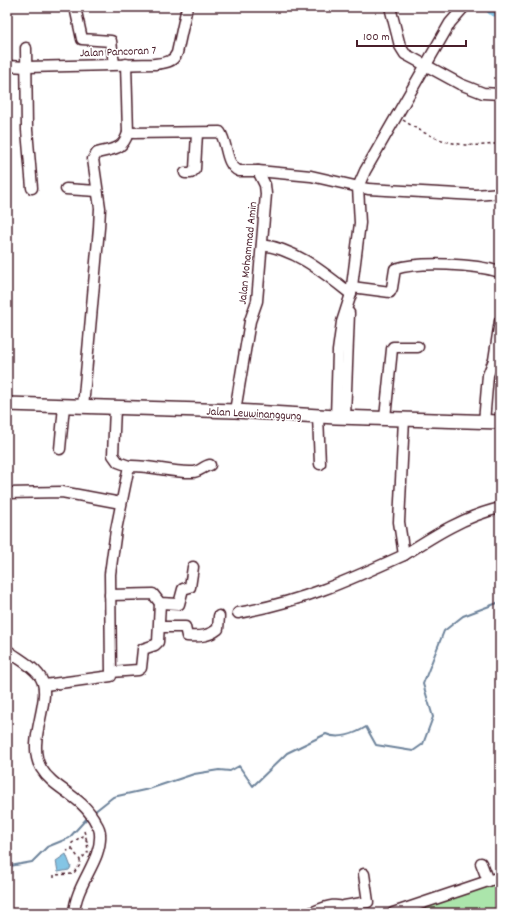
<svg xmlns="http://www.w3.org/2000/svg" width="507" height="920" font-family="Dekko,sans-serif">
<rect width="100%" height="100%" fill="#fff"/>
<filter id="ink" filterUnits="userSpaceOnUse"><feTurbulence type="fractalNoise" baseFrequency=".025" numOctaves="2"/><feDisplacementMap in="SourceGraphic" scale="8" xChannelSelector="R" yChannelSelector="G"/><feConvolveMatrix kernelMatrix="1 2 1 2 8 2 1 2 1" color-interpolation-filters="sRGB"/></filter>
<g filter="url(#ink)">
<polygon fill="#abe5ab" stroke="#7a826b" points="500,882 500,913 406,913"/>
<polygon fill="#84c5e5" stroke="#6d839b" points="66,854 71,867 69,870 58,872 56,861"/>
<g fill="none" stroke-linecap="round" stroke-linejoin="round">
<g stroke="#6d839b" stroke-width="2">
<path d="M94,812L113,797L149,789L194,774L219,770L230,771L239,766L253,786L287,753L326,734C338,740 355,734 366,727L376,745L413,751L423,744L433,717L423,684L444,631L463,616L500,602"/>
<polyline points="7,865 10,866 32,862 47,847 69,838 89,816"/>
</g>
<polyline stroke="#84c5e5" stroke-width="13" points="491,7 494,10 500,10"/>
<g stroke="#4a1f2b" stroke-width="13">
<g id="minor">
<polyline points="75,7 82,39 111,41 114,64"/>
<polyline points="390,7 400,46 405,54 460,84 483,93 500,94"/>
<polyline points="26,48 27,130 32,188"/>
<path d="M7,66L27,67L154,64C163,63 173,63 177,53L187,7"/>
<path d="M128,133L220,132C228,144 225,165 239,171H258L311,176L368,189L476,195L500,193"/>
<polyline points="185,173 191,173 195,169 197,133"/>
<polyline points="66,189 97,191"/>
<path d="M262,245C296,249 324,273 351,294"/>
<path d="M352,287L390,292L392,288L395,269C420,261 475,264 500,272"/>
<path d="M83,407L99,228L100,208L93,159L97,153C114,148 122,151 128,133L126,64"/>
<polyline points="115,408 113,455 118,462 129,466"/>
<polyline points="235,411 250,321 257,301 266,194 265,185 258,171"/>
<polyline points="318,416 320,464"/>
<polyline points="336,417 338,351 342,322 351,294 360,223 358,187 365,171 450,23 464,7"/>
<polyline points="345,417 349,313"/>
<polyline points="385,418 392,349 393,347 418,347"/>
<polyline points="484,422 488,375 494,360 500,321"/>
<polyline points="60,449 64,406"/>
<polyline points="7,493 62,492 121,503"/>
<path d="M404,555C435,535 465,516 500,508"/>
<polyline points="110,595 153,594 160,603 179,604 183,589 190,587 193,567"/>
<path d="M238,613C301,602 347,581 404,555L399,522L404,419"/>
<path d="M160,627H185L187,636C200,637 209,636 218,629L219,616"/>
<path d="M7,650C17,658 30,664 38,674C57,694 24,740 41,768C54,790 82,795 96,823C98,826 100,830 100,834C102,861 76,883 74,913"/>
<polyline points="111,672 138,670 141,668 143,649 155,645 158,642 160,603"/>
<path d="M45,685L111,676L110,574L116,530L129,466C151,465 171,473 193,472C199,472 204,466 210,465"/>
<polyline points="481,863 488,881"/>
<polyline points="344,906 368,902 364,874"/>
<path d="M311,913C325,907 339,900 350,913"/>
<polyline points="393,913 500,877"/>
</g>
</g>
<g stroke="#4a1f2b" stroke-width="16">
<polyline id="major" points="7,404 235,411 336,417 500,422"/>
</g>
<g stroke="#4a1f2b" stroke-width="1.5" stroke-dasharray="3 3" stroke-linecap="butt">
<path d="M403,120C434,141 462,150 500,143"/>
<polyline points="84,831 87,841"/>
<polyline points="72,849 80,860"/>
<polyline points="54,878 54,875 73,874 80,865 80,860 88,852 87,841 82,836 72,843 72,849 67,851"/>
</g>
<use href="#minor" stroke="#fff" stroke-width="10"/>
<use href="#major" stroke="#fff" stroke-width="13"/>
</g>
</g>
<g text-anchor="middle" stroke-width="3" stroke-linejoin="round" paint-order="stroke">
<g font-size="12" fill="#4a1f2b" stroke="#fff">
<text transform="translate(118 51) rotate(-2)" y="4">Jalan Pancoran 7</text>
<text transform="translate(247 253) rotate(-84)" y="4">Jalan Mohammad Amin</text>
<text transform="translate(254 413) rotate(3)" y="4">Jalan Leuwinanggung</text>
</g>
</g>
<rect width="507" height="920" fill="none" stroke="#fff" stroke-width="24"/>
<rect x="12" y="12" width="483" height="896" fill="none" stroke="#4a1f2b" stroke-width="1.5" filter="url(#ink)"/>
<path d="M357 40v6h109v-6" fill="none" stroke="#4a1f2b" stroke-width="2"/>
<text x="363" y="40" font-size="12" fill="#4a1f2b" stroke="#ffffff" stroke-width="3" paint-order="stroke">100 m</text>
</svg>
